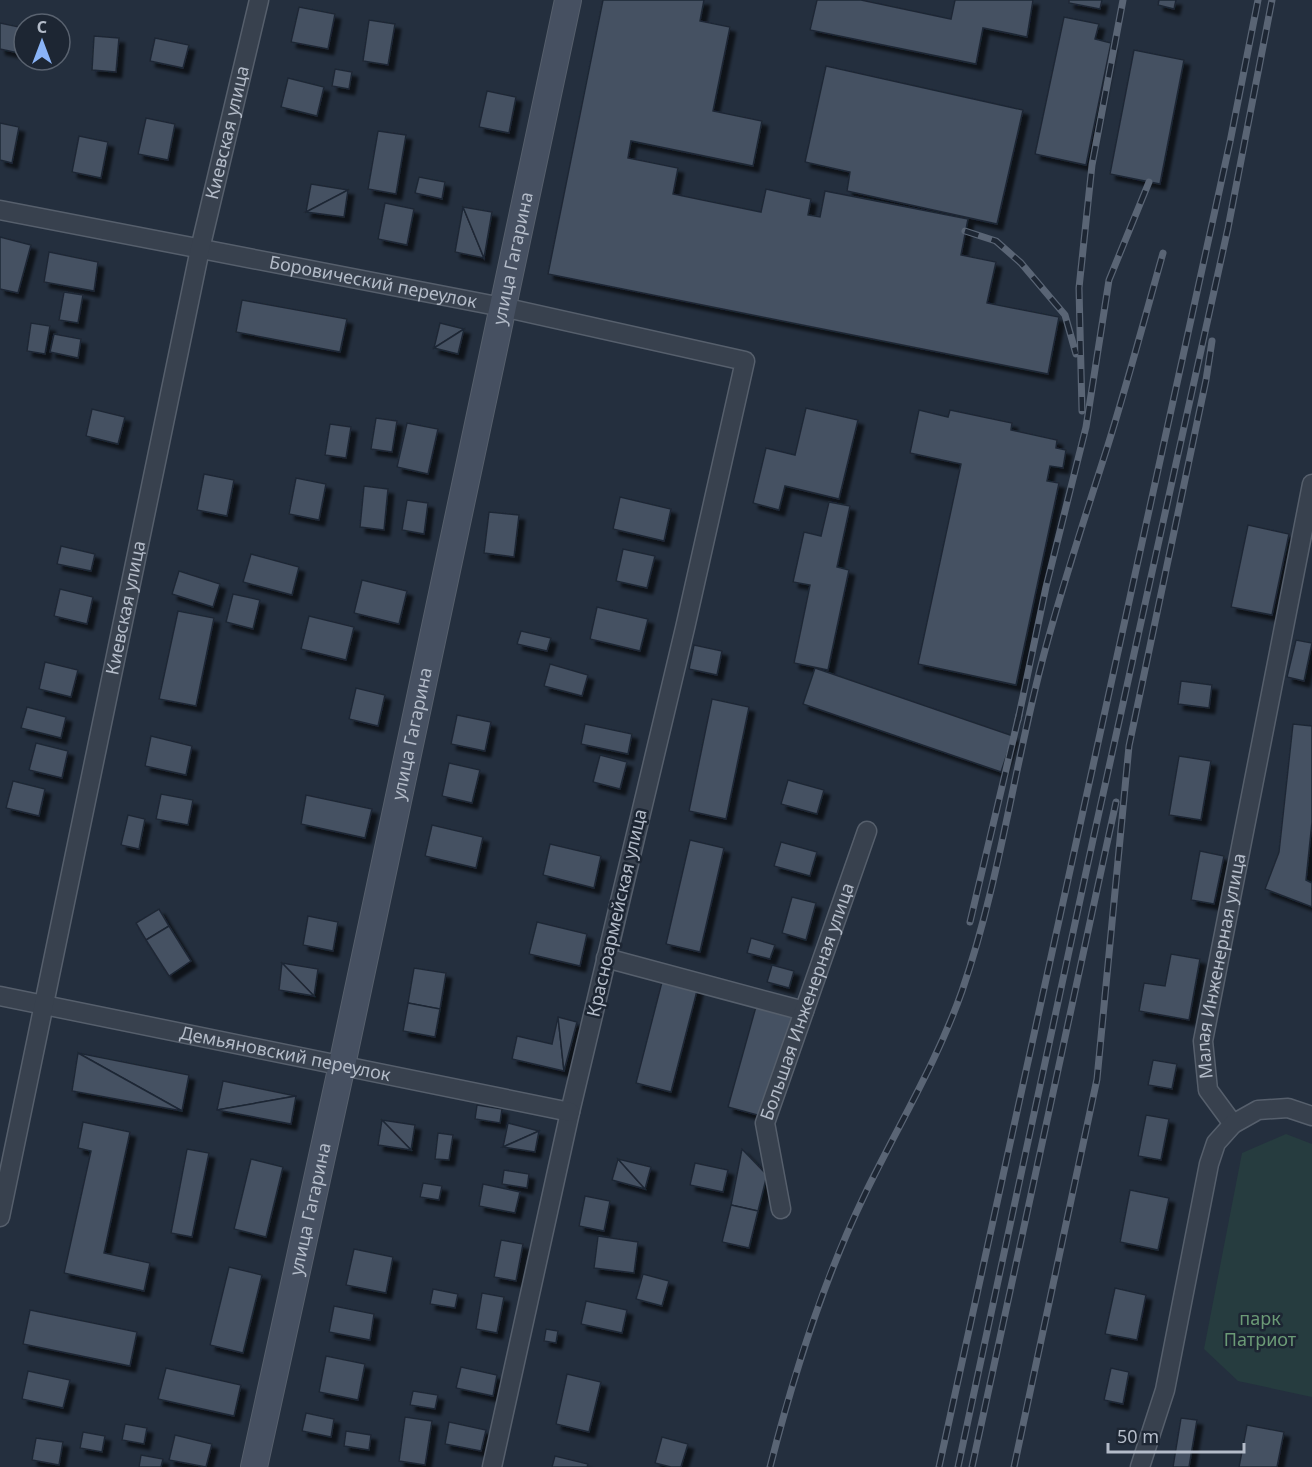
<svg xmlns="http://www.w3.org/2000/svg" width="1312" height="1467" font-family="'Noto Sans',sans-serif">
<defs>
<filter id="shadow"><feDropShadow dx="5.5" dy="5.5" stdDeviation="1.5" flood-color="#0009"/></filter>
</defs>
<rect width="100%" height="100%" fill="#242f3e"/>
<polygon fill="#263c3f" points="1286,1134 1312,1144 1312,1397 1238,1381 1204,1349 1242,1153"/>
<g fill="#455162" stroke="#1f2835" stroke-width="1.5" filter="url(#shadow)">
<polygon points="603,0 704,0 700,21 730,27 713,111 762,121 753,166 631,141 628,158 678,168 673,194 761,212 766,189 811,199 808,215 820,217 825,191 968,219 961,255 996,262 987,303 1059,317 1048,374 548,274"/>
<polygon points="817,0 861,0 951,19 955,0 1033,0 1027,37 983,28 976,64 810,30"/>
<polygon points="1069,0 1102,0 1100,9 1069,3"/>
<polygon points="1159,0 1176,0 1174,9 1158,5"/>
<polygon points="299,7 335,14 328,49 291,42"/>
<polygon points="1064,17 1099,24 1095,39 1111,43 1086,165 1035,154"/>
<polygon points="369,20 395,24 388,65 363,61"/>
<polygon points="0,23 24,28 23,54 0,49"/>
<polygon points="94,36 119,38 116,72 92,70"/>
<polygon points="155,38 189,45 183,68 150,61"/>
<polygon points="1134,50 1184,60 1160,184 1110,174"/>
<polygon points="826,66 1023,110 997,224 847,191 850,172 805,162"/>
<polygon points="335,69 352,72 349,89 332,86"/>
<polygon points="288,78 324,87 317,116 281,107"/>
<polygon points="487,91 516,97 509,133 479,127"/>
<polygon points="146,118 175,124 168,160 138,154"/>
<polygon points="0,123 19,127 12,163 0,160"/>
<polygon points="378,131 406,135 396,194 368,189"/>
<polygon points="79,136 108,142 101,178 72,172"/>
<polygon points="419,177 445,182 442,199 415,193"/>
<polygon points="311,184 348,190 306,212"/>
<polygon points="348,190 344,217 306,212"/>
<polygon points="385,203 414,209 407,245 378,239"/>
<polygon points="463,207 484,258 455,252"/>
<polygon points="463,207 492,212 484,258"/>
<polygon points="0,237 31,245 18,293 0,289"/>
<polygon points="49,252 98,262 94,291 44,282"/>
<polygon points="64,292 83,295 78,323 59,320"/>
<polygon points="242,300 347,319 340,352 236,332"/>
<polygon points="31,323 50,326 45,354 27,351"/>
<polygon points="440,323 464,329 434,348"/>
<polygon points="464,329 458,354 434,348"/>
<polygon points="54,334 81,339 78,358 50,352"/>
<polygon points="806,408 858,420 839,499 785,486 779,510 753,503 766,448 795,455"/>
<polygon points="92,409 125,417 118,444 86,436"/>
<polygon points="919,410 948,417 950,410 1012,423 1011,430 1057,440 1056,448 1066,450 1063,468 1050,466 1047,481 1059,483 1016,685 918,664 961,464 910,453"/>
<polygon points="376,418 397,421 392,452 371,449"/>
<polygon points="407,423 438,429 428,474 397,467"/>
<polygon points="330,424 351,427 346,458 325,455"/>
<polygon points="204,474 234,480 227,516 197,510"/>
<polygon points="296,478 326,484 319,520 289,514"/>
<polygon points="364,486 388,489 384,530 360,527"/>
<polygon points="620,497 671,509 664,541 613,529"/>
<polygon points="407,500 428,503 424,534 402,530"/>
<polygon points="829,502 850,506 837,567 849,570 828,670 794,663 810,585 793,582 804,532 821,536"/>
<polygon points="489,512 519,515 514,557 484,553"/>
<polygon points="1248,525 1289,534 1272,615 1231,607"/>
<polygon points="61,546 95,554 91,571 57,564"/>
<polygon points="623,549 655,556 647,588 616,581"/>
<polygon points="251,554 299,567 292,595 243,582"/>
<polygon points="179,571 220,584 213,607 172,594"/>
<polygon points="362,580 407,591 399,624 354,613"/>
<polygon points="60,589 93,597 87,624 54,616"/>
<polygon points="233,594 260,600 253,629 226,622"/>
<polygon points="597,607 648,619 640,651 590,639"/>
<polygon points="178,611 214,618 196,706 159,699"/>
<polygon points="309,616 354,627 346,660 301,649"/>
<polygon points="521,631 551,638 547,651 517,644"/>
<polygon points="1296,640 1312,643 1304,681 1287,677"/>
<polygon points="694,645 722,651 717,675 689,669"/>
<polygon points="45,662 78,670 71,697 39,689"/>
<polygon points="550,664 588,675 582,696 544,686"/>
<polygon points="815,668 1013,736 1001,772 803,704"/>
<polygon points="1181,681 1212,685 1209,708 1178,704"/>
<polygon points="356,688 385,695 378,726 349,719"/>
<polygon points="712,699 749,707 726,819 689,811"/>
<polygon points="27,707 66,717 61,738 21,728"/>
<polygon points="457,715 491,722 485,751 451,744"/>
<polygon points="585,724 632,734 628,754 581,744"/>
<polygon points="1293,724 1312,726 1312,822 1306,880 1312,883 1312,907 1265,889 1279,852"/>
<polygon points="151,736 192,746 186,775 145,766"/>
<polygon points="36,743 68,751 62,778 29,770"/>
<polygon points="600,755 627,762 620,789 593,782"/>
<polygon points="1179,756 1211,761 1201,820 1169,815"/>
<polygon points="449,763 480,770 472,803 442,796"/>
<polygon points="788,780 824,790 817,814 781,804"/>
<polygon points="13,781 45,789 39,816 6,808"/>
<polygon points="161,794 193,800 188,825 156,819"/>
<polygon points="306,795 372,809 365,838 301,824"/>
<polygon points="128,815 145,819 139,849 121,845"/>
<polygon points="432,825 483,837 476,868 425,856"/>
<polygon points="690,840 724,848 700,952 666,944"/>
<polygon points="781,842 817,852 810,876 774,866"/>
<polygon points="550,844 601,856 594,888 543,875"/>
<polygon points="1200,851 1224,856 1214,904 1191,900"/>
<polygon points="792,897 816,903 806,940 782,933"/>
<polygon points="159,909 169,926 146,940 136,923"/>
<polygon points="308,916 338,922 333,951 303,945"/>
<polygon points="537,922 587,934 580,966 529,954"/>
<polygon points="169,926 191,961 169,976 146,940"/>
<polygon points="751,938 775,945 770,959 747,953"/>
<polygon points="1171,954 1200,959 1189,1020 1139,1011 1144,983 1165,986"/>
<polygon points="282,963 318,969 314,996"/>
<polygon points="282,963 314,996 279,990"/>
<polygon points="772,965 794,971 789,988 767,982"/>
<polygon points="414,968 446,973 440,1009 408,1003"/>
<polygon points="663,978 698,987 671,1092 636,1083"/>
<polygon points="408,1003 440,1009 435,1037 403,1031"/>
<polygon points="757,1003 794,1013 765,1117 728,1107"/>
<polygon points="558,1017 564,1071 512,1059 517,1036 552,1044"/>
<polygon points="558,1017 577,1022 564,1071"/>
<polygon points="78,1053 189,1075 182,1111"/>
<polygon points="78,1053 182,1111 72,1091"/>
<polygon points="1153,1060 1177,1064 1172,1089 1148,1085"/>
<polygon points="223,1081 296,1096 217,1110"/>
<polygon points="296,1096 291,1124 217,1110"/>
<polygon points="477,1105 502,1109 500,1123 475,1119"/>
<polygon points="1146,1115 1169,1119 1161,1160 1138,1156"/>
<polygon points="382,1120 415,1125 411,1150"/>
<polygon points="382,1120 411,1150 378,1145"/>
<polygon points="83,1122 130,1132 104,1253 150,1263 144,1291 64,1273 91,1151 78,1148"/>
<polygon points="508,1123 539,1131 503,1147"/>
<polygon points="539,1131 535,1152 503,1147"/>
<polygon points="438,1133 453,1135 449,1160 435,1159"/>
<polygon points="187,1149 209,1153 192,1237 171,1233"/>
<polygon points="742,1149 767,1175 758,1211 731,1205"/>
<polygon points="251,1159 283,1167 266,1237 234,1229"/>
<polygon points="618,1159 645,1189 612,1180"/>
<polygon points="618,1159 651,1167 645,1189"/>
<polygon points="695,1163 728,1170 723,1192 690,1185"/>
<polygon points="504,1170 529,1174 527,1188 502,1184"/>
<polygon points="423,1183 442,1186 439,1200 420,1197"/>
<polygon points="483,1184 520,1192 515,1213 479,1206"/>
<polygon points="1130,1190 1169,1198 1158,1250 1120,1242"/>
<polygon points="585,1196 610,1201 604,1231 579,1226"/>
<polygon points="731,1205 758,1211 749,1248 722,1242"/>
<polygon points="598,1236 638,1242 634,1273 594,1268"/>
<polygon points="501,1240 523,1244 516,1281 494,1277"/>
<polygon points="354,1249 393,1257 386,1293 346,1285"/>
<polygon points="229,1267 262,1275 243,1353 210,1345"/>
<polygon points="643,1274 669,1281 662,1306 636,1299"/>
<polygon points="1115,1288 1146,1295 1137,1340 1105,1334"/>
<polygon points="433,1289 458,1294 455,1308 430,1304"/>
<polygon points="482,1293 504,1297 497,1333 476,1329"/>
<polygon points="586,1301 627,1310 622,1333 581,1324"/>
<polygon points="334,1306 374,1314 370,1340 329,1332"/>
<polygon points="30,1310 137,1332 130,1366 23,1344"/>
<polygon points="546,1329 558,1331 556,1343 544,1341"/>
<polygon points="326,1356 365,1364 358,1400 319,1392"/>
<polygon points="461,1367 497,1375 493,1396 456,1388"/>
<polygon points="166,1368 241,1385 234,1416 158,1399"/>
<polygon points="1111,1368 1129,1372 1123,1404 1104,1400"/>
<polygon points="28,1371 70,1380 63,1408 22,1399"/>
<polygon points="567,1374 601,1382 589,1432 556,1424"/>
<polygon points="413,1391 438,1395 435,1409 410,1405"/>
<polygon points="306,1413 334,1419 331,1437 302,1431"/>
<polygon points="405,1417 432,1421 425,1465 399,1461"/>
<polygon points="1181,1418 1197,1420 1189,1467 1173,1467"/>
<polygon points="449,1422 486,1430 481,1451 445,1444"/>
<polygon points="125,1424 147,1428 144,1444 122,1440"/>
<polygon points="1247,1425 1284,1432 1277,1467 1239,1467"/>
<polygon points="346,1431 371,1435 369,1450 344,1446"/>
<polygon points="83,1432 105,1436 102,1452 80,1448"/>
<polygon points="175,1435 212,1444 206,1467 169,1460"/>
<polygon points="662,1437 688,1444 681,1467 671,1467 655,1463"/>
<polygon points="36,1438 63,1442 59,1465 32,1460"/>
<polygon points="141,1455 163,1459 161,1467 139,1467"/>
<polygon points="555,1456 588,1464 587,1467 552,1467"/>
</g>
<g fill="none" stroke-linecap="round" stroke-linejoin="round">
<g stroke="#565f6c" stroke-width="21">
<g id="street">
<path id="s1" d="M0,210L502,307L745,361L685,628L570,1112L492,1467"/>
<polyline points="606,958 804,1011"/>
<path id="s2" d="M0,996L570,1112"/>
<path id="s3" d="M1233,1124L1208,1090L1203,1041L1312,484"/>
<path id="s4" d="M781,1209L765,1123L867,831"/>
<path id="s5" d="M0,1217L200,249L259,0"/>
<polyline points="1140,1467 1165,1390 1209,1164 1216,1143 1233,1124 1258,1110 1288,1108 1312,1116"/>
</g>
</g>
<g stroke="#565f6c" stroke-width="28">
<g id="secondary">
<path id="s6" d="M254,1467L342,1065L568,0"/>
</g>
</g>
<use href="#street" stroke="#38414e" stroke-width="18"/>
<use href="#secondary" stroke="#465061" stroke-width="26"/>
<g stroke="#5a6575" stroke-width="7">
<g id="rail">
<polyline points="965,231 996,241 1021,263 1065,315 1076,354"/>
<polyline points="1082,411 1079,288 1092,165 1123,0"/>
<polyline points="1018,720 1046,587 1086,427 1109,280 1149,182"/>
<polyline points="970,922 1019,715"/>
<path d="M770,1467C794,1373 823,1281 865,1194C898,1126 937,1062 962,991C1000,881 1014,766 1044,654C1063,583 1086,514 1108,445C1128,381 1145,317 1163,253"/>
<polyline points="939,1467 1230,142 1258,0"/>
<polyline points="958,1467 1094,835 1228,228 1272,0"/>
<polyline points="972,1467 1116,802"/>
<polyline points="1014,1467 1097,1079 1129,746 1206,380 1212,341"/>
</g>
</g>
<use href="#rail" stroke="#1d2633" stroke-width="4.5" stroke-dasharray="14" stroke-linecap="butt"/>
</g>
<g text-anchor="middle" stroke-width="5" stroke-linejoin="round" paint-order="stroke">
<g font-size="18" fill="#b4bcc9" stroke="#1d2633">
<text dy="6" stroke="none"><textPath href="#s5" startOffset="1108">Киевская улица</textPath></text>
<text dy="6" stroke="none"><textPath href="#s6" startOffset="1236">улица Гагарина</textPath></text>
<text dy="6" stroke="none"><textPath href="#s1" startOffset="380">Боровический переулок</textPath></text>
<text dy="6" stroke="none"><textPath href="#s5" startOffset="622">Киевская улица</textPath></text>
<text dy="6" stroke="none"><textPath href="#s6" startOffset="750">улица Гагарина</textPath></text>
<text transform="translate(617 913) rotate(-77)" y="6">Красноармейская улица</text>
<text dy="6" stroke="none"><textPath href="#s3" startOffset="168">Малая Инженерная улица</textPath></text>
<text dy="6" stroke="none"><textPath href="#s4" startOffset="216">Большая Инженерная улица</textPath></text>
<text dy="6" stroke="none"><textPath href="#s2" startOffset="291">Демьяновский переулок</textPath></text>
<text dy="6" stroke="none"><textPath href="#s6" startOffset="264">улица Гагарина</textPath></text>
</g>
<g font-size="18" fill="#6b9a76" stroke="#1d2633">
<text x="1260" y="1325">парк<tspan x="1260" dy="21">Патриот</tspan></text>
</g>
</g>
<g transform="translate(42 42)"><circle r="28" fill="#1d2633" stroke="#59626f" stroke-width="1.5"/>
<path d="M0-4.5L10 22L0 15L-10 22Z" fill="#8ab4f8"/>
<text y="-9" font-size="16" font-weight="bold" text-anchor="middle" fill="#b4bcc9">С</text>
</g>
<path d="M1108 1443v9h136v-9" fill="none" stroke="#b4bcc9" stroke-width="3"/>
<text x="1117" y="1443" font-size="18" fill="#b4bcc9" stroke="#1d2633" stroke-width="4.5" paint-order="stroke">50 m</text>
</svg>
